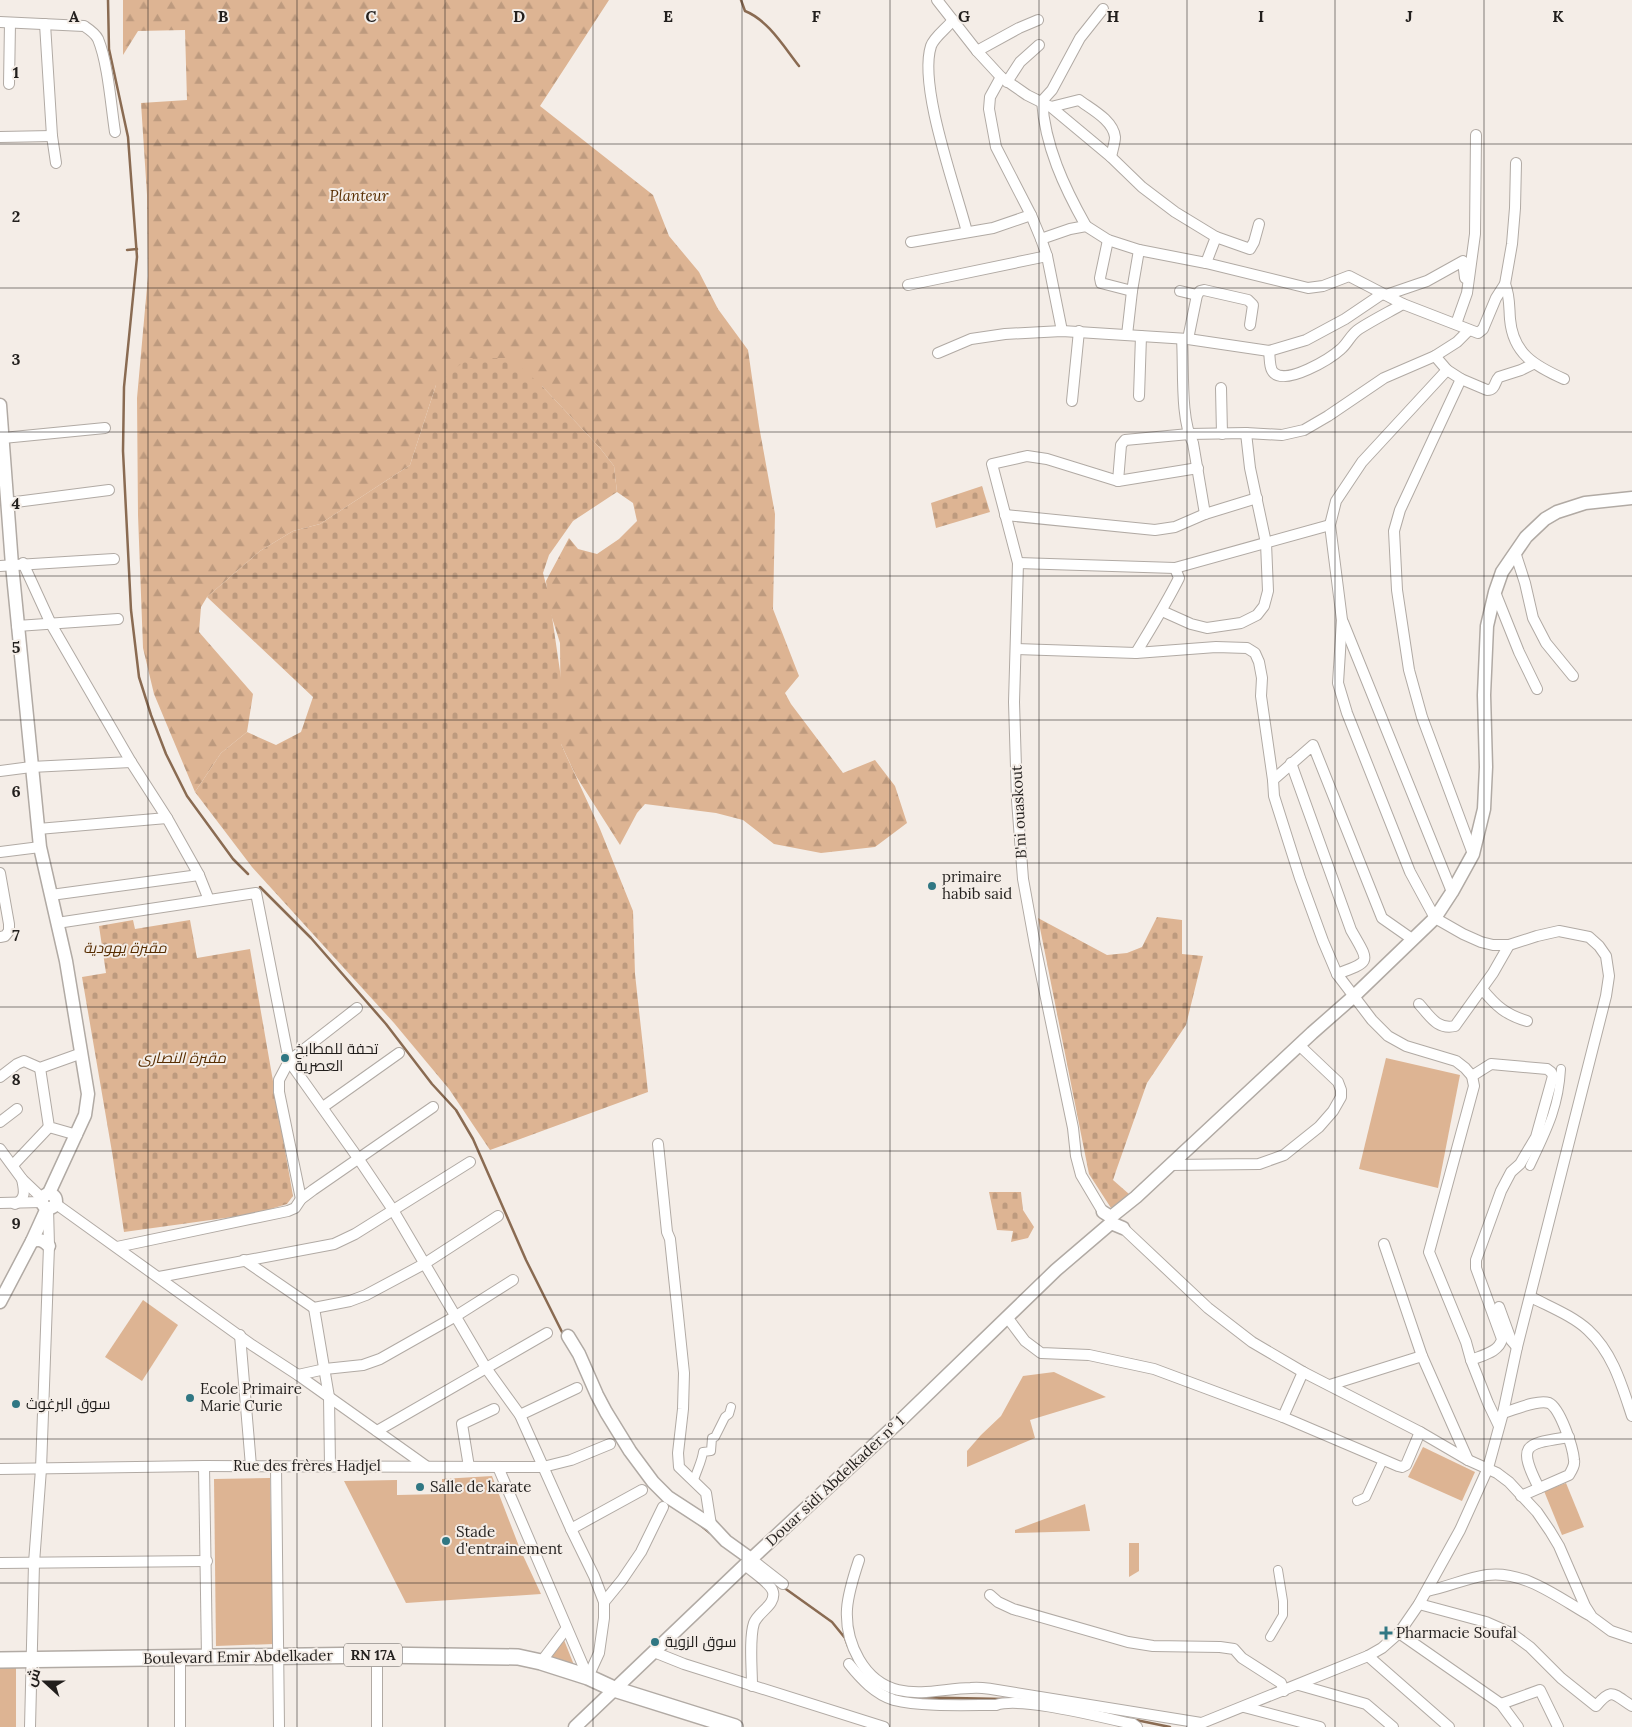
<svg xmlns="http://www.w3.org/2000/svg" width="1632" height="1727" font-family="Lora,Cairo,serif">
<defs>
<pattern id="forest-firs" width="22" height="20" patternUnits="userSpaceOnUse" patternTransform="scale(1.25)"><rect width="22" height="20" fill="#ddb493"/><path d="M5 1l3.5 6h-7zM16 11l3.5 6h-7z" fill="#bd9a7e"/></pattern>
<pattern id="cemetery-stones" width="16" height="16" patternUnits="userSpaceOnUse" patternTransform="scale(1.25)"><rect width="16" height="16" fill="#ddb493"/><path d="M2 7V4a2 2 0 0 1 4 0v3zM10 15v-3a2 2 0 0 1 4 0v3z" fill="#bd9a7e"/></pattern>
</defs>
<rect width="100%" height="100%" fill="#f4ede7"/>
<g fill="#ddb493">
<polygon points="1386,1058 1460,1075 1438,1188 1359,1169"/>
<polygon points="143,1300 178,1325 142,1381 105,1357"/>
<polygon points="1054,1372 1106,1397 1030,1420 1035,1438 967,1467 967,1451 981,1435 1001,1416 1023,1376"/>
<polygon points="1423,1447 1475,1472 1462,1501 1408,1477"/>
<polygon points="492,1476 520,1549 541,1594 406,1603 344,1481 397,1480 397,1495 442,1494 442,1479"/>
<polygon points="270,1478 274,1644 216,1646 214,1479"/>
<polygon points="1566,1483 1584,1527 1562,1535 1544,1491"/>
<polygon points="1085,1504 1090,1531 1015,1533 1015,1530"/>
<polygon points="1129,1543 1139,1543 1139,1571 1129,1577"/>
<polygon points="564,1640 574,1665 550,1658"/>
<rect x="0" y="1665" width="16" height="62"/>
</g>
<polygon fill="url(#forest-firs)" points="123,0 609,0 540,106 653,195 669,236 699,272 718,309 748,350 759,426 775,514 773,609 799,676 785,693 791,704 843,773 875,760 895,786 907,823 875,847 821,853 774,844 743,820 716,813 645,804 637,813 620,845 576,776 561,744 560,643 548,605 546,581 569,538 578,549 597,554 619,539 637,521 633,503 617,492 614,466 600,448 542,386 436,385 410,465 320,524 293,531 260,551 207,597 201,607 199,632 253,694 247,732 221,753 195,792 154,694 143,648 138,515 137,398 148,276 147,195 141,103 187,100 185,30 138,31 123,55"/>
<g fill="url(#cemetery-stones)">
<polygon points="468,358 510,358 542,386 600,448 614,466 617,492 573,521 549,555 543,573 549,596 561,678 561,744 600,829 633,911 635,974 648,1092 490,1150 449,1089 394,1023 252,867 195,792 221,753 247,732 276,745 301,732 313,697 207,597 260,551 293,531 320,524 410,465 436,385"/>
<polygon points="982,486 990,512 936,528 931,503"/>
<polygon points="1157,917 1182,920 1182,954 1203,956 1186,1025 1147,1083 1116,1171 1113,1180 1129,1194 1111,1208 1089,1174 1038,918 1107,955 1127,953 1142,947"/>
<polygon points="133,920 135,929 190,920 197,958 250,949 293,1196 287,1204 254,1214 124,1232 112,1152 82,977 106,973 99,926"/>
<polygon points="989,1192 1021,1192 1023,1210 1034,1227 1028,1238 1011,1242 1013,1231 997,1230"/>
</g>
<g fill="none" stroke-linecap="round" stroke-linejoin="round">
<g stroke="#8a6b52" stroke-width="2.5">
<polyline points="108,0 109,49 128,137 137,257 124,387 123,451 131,610 139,677 151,715 166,754 187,796 233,859 248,874"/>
<path d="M741,0L745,11C768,20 784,47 799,66"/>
<polyline points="127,250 137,249"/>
<polyline points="260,887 311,938 386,1024 432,1084 456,1110 473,1139 526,1260 564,1336"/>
<polyline points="699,1524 710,1533"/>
<polyline points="783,1587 832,1622 845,1638 848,1646"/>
<polyline points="886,1691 902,1697 1004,1699"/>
<polyline points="1136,1720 1170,1727"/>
</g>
<g stroke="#b1aaa4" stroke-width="10">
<g id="pedestrian">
<path d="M1530,1166C1546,1132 1559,1108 1561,1069"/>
<path d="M694,1480C697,1470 702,1461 703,1452L711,1451L712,1438L715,1437L725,1417L729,1414L731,1407"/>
<polyline points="1357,1501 1366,1497 1383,1460"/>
<polyline points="1270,1637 1283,1615 1283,1601 1278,1570"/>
</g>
</g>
<g stroke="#b1aaa4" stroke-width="12">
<g id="minor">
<path d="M937,0L977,51L1001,77L1027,95L1051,107L1079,100C1091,109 1113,120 1115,137C1115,143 1112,151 1111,157"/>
<path d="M953,20C947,28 934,37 931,46C918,86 956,189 967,232"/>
<path d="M0,22L84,26C90,30 95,33 98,39C108,63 111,106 115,132"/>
<polyline points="45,24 52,136 56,163"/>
<polyline points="977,51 1019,28 1038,20"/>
<polyline points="1001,77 990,97 989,109 996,147 1031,215 1041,239 1047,256 1062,331"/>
<polyline points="1007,82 1020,62 1039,45"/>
<polyline points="9,84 10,23"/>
<path d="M1042,101C1045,146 1064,187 1086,226"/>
<polyline points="1042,101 1052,90 1080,38 1103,9"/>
<polyline points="1051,107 1111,157 1142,187 1175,212 1216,237 1250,249 1254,242 1259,224"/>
<polyline points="0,137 52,136"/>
<polyline points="1041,239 1070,229 1086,226 1108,240 1139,250 1206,263 1308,288 1323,286 1349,276 1403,304 1478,333 1483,329 1496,298 1505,284 1512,244 1515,208 1516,163"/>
<polyline points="1108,240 1100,278 1101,283 1132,291"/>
<polyline points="911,242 993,228 1031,215"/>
<polyline points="1206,263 1216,237"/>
<path d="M1505,284C1510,296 1509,307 1510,319C1513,354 1535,366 1564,379"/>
<polyline points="908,285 1047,256"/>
<polyline points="1180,291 1197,295"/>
<polyline points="1386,295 1427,281 1463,261 1465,278"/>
<polyline points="1456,324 1467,293 1475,234 1476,135"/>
<polyline points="1127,335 1132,291 1139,250"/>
<path d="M1182,339C1184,368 1180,419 1193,443L1205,514"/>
<polyline points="1188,339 1197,295 1200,291 1204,290 1248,300 1253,305 1250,325"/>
<path d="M1269,351C1270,357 1269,369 1274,373C1287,385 1330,359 1341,349C1348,343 1351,334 1359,329C1373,320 1389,312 1403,304"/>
<polyline points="938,353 971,339 1005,334 1062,331 1188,339 1269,351 1306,340 1345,319 1382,294"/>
<polyline points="1435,356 1447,370 1461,379 1400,510 1394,531 1397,590 1409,670 1422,717 1473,854"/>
<path d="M1461,379L1487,390C1496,390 1494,382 1499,377L1521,370L1533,364"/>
<polyline points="1221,388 1222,434"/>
<polyline points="1139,396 1141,336"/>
<polyline points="1072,401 1079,331"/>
<polyline points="3,438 105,428"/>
<polyline points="1118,481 1121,445 1125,440 1189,434 1246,433 1282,435 1304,430 1328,416 1384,378 1435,356 1457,342 1469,330"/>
<polyline points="8,503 109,490"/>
<polyline points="1005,515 1155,530 1175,527 1205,514 1257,498"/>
<polyline points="1515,552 1525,583 1533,618 1546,643 1573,676"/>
<polyline points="23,563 51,624 131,762 167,818 199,875 209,900"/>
<polyline points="1018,563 1175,568 1330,525"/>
<polyline points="0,566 114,559"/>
<polyline points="1495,592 1519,652 1537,689"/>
<polyline points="1162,611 1191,624 1207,628 1241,623 1257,615 1264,606 1268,591 1266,543 1250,468 1246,433"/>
<polyline points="1343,622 1452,892"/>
<polyline points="17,626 118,619"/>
<path d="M1016,649L1136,653C1151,628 1166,604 1179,578L1175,568"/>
<polyline points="1136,653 1216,647 1247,648 1255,653 1259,662 1262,678 1261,696 1273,780"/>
<path d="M1291,763L1351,930C1369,962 1373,961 1337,974"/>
<polyline points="0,771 31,767 131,762"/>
<polyline points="38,829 167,818"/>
<polyline points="0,852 40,847"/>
<polyline points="0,873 9,924 9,931 5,936 0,937"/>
<polyline points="51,895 199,875"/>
<polyline points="57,923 256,893 289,1061 358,1158 393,1210 486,1368 520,1415 571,1529 594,1576 604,1602 604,1618 599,1653 588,1677"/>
<polyline points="1412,939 1382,918 1313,745 1273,780 1274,796 1300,878 1323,941 1337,974 1372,1020 1388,1036 1406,1046 1456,1061 1465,1068 1472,1076 1474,1086 1429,1252 1466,1342 1471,1360 1488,1403 1499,1426"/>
<path d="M1482,989C1496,1006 1506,1015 1527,1021"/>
<path d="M1419,1004C1430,1016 1437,1030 1455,1026L1493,973L1509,945"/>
<polyline points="40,1068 49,1127 77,1135"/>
<polyline points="0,1077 17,1064 24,1061 40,1068 82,1053"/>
<polyline points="323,1107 399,1053"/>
<polyline points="0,1122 17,1109"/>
<polyline points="658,1144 667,1232 670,1239 684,1373 683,1409 678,1453 679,1467 706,1493 711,1525"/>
<polyline points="0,1149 22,1179 42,1198"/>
<polyline points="13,1165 49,1127"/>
<polyline points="1170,1165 1259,1164 1284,1155 1319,1127 1333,1111 1341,1097 1341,1090 1338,1082 1299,1045"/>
<polyline points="301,1199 279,1092 279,1080 289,1061 357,1008"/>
<polyline points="0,1203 42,1202"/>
<path d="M15,1204C27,1199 24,1189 22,1179"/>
<polyline points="56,1204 252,1345 298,1375 426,1466"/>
<polyline points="1103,1212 1081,1175 1076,1156 1073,1128 1035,945 1023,879 1017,800 1014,702 1018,563 992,464 1027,456 1047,459 1118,481 1198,468"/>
<polyline points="1123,1228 1208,1308 1252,1342 1303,1372 1420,1432 1468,1460 1497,1473 1509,1482 1537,1512 1550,1531 1559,1546 1585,1606 1592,1617 1611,1631 1632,1638"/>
<polyline points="1384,1244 1422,1356 1468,1460"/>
<polyline points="117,1247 288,1211 295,1208 301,1199 313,1190 433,1107"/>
<polyline points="244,1260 314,1308 350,1301 366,1295 424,1264 498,1216"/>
<polyline points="159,1277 334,1244 355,1234 470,1162"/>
<path d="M1531,1297C1550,1307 1573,1316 1588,1330C1613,1353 1622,1386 1632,1416"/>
<polyline points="1499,1307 1511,1340 1517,1347"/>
<polyline points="314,1308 329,1397 330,1466"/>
<polyline points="1007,1317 1025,1341 1041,1353 1089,1355 1154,1369 1283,1417 1398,1466 1402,1467 1406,1465 1420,1432"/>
<polyline points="240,1335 251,1466"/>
<path d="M1471,1360C1483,1355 1499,1352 1502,1339L1476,1268V1260L1501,1191L1511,1172L1520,1164L1536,1137L1553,1076L1551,1072L1547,1069L1491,1064L1472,1076"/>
<polyline points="298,1375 325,1369 363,1365 380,1359 456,1316 513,1280"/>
<polyline points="1330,1385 1422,1356"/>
<path d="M1503,1413C1514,1410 1538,1399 1549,1403C1560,1408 1573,1447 1574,1460C1575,1465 1572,1470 1569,1475L1521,1496"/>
<polyline points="520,1415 577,1388"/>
<polyline points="1283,1417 1303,1372"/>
<polyline points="377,1431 547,1333"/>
<polyline points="204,1466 207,1657"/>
<polyline points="276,1466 279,1727"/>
<polyline points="469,1467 462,1424 494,1409"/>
<polyline points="498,1467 588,1677"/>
<polyline points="0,1469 204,1466 543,1467 571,1460 610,1444"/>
<path d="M1539,1488C1516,1443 1526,1444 1569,1437"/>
<polyline points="571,1529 642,1490"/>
<polyline points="751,1559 783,1584"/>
<path d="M859,1560C854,1575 848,1593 847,1609C845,1643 864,1682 898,1690C923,1696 947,1688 971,1688C978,1687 984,1688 991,1689L1201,1723"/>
<polyline points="0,1563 207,1561"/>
<path d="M745,1565C751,1571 771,1583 773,1592C776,1605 758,1612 754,1623C749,1638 752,1669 752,1686"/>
<path d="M1427,1591C1448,1587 1466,1578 1487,1575C1524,1570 1559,1598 1589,1615"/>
<polyline points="990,1595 998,1602 1013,1609 1128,1642 1153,1646 1220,1647 1234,1649 1242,1658 1281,1683 1284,1691"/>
<polyline points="604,1602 622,1580 641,1552 663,1507"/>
<path d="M1419,1604L1486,1622L1511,1633L1530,1647L1561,1678L1596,1706C1612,1687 1613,1694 1632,1706"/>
<polyline points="1399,1633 1501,1704 1518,1727"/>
<polyline points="654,1652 684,1664 884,1727"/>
<polyline points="1368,1656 1449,1727"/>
<polyline points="180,1658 180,1727"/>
<polyline points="541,1662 566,1629"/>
<path d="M849,1664C861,1679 875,1694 894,1700C920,1707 968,1705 996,1705C1021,1696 1104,1718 1133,1724L1137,1727"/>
<polyline points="1299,1685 1366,1704 1393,1727"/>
<polyline points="1501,1704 1540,1690 1558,1727"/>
<polyline points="1244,1707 1320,1727"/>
<polyline points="30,1727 34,1563 41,1469 49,1246 48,1208"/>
<polyline points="377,1727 377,1655"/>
<polyline points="1192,1727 1368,1656 1382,1648 1399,1633 1419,1604 1460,1530 1488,1468 1503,1413 1517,1347 1606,996 1609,976 1606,956 1599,946 1589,937 1559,931 1537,936 1509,945 1493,945 1481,942 1463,934 1435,918 1410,872 1347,713 1338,683 1342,620 1330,525 1336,501 1362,462 1447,370"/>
</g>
</g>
<g stroke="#b1aaa4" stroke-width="15">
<g id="tertiary">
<polyline points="0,405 12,565 40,847 66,961 88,1094 85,1115 49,1193"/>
<circle cx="49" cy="1201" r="7"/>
<polyline points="1103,1212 1111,1217 1136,1197 1312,1033 1353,997 1435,918 1452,892 1473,854 1484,809 1486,767 1484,695 1487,626 1495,592 1502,572 1526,537 1545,519 1557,512 1585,503 1632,498"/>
<path d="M32,1241C40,1239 43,1240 49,1246"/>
<polyline points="0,1302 32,1241 47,1208"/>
<polyline points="568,1336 579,1354 597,1395 606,1412 630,1451 653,1482 668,1497 711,1525 726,1541 751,1559"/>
<polyline points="575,1727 749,1561 903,1418 1056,1270 1111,1223 1123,1228"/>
</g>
</g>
<g stroke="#b1aaa4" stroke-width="18">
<polyline id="primary" points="0,1660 377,1655 518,1657 541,1662 588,1677 614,1689 735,1727"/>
</g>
<use href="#pedestrian" stroke="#fff" stroke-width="8"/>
<use href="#minor" stroke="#fff" stroke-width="10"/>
<use href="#tertiary" stroke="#fff" stroke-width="12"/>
<use href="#primary" stroke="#fff" stroke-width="15"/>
</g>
<path fill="none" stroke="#221f1d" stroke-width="1" stroke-opacity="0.55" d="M148,0V1727M297,0V1727M445,0V1727M593,0V1727M742,0V1727M890,0V1727M1039,0V1727M1187,0V1727M1335,0V1727M1484,0V1727M0,144H1632M0,288H1632M0,432H1632M0,576H1632M0,720H1632M0,863H1632M0,1007H1632M0,1151H1632M0,1295H1632M0,1439H1632M0,1583H1632"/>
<g fill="#307783" stroke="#f4ede7" stroke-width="2">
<circle cx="932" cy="886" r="5"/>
<circle cx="285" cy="1058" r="5"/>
<circle cx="190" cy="1398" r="5"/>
<circle cx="16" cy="1404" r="5"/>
<circle cx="420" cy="1487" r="5"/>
<circle cx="446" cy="1541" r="5"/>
<path d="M1383.5 1625.5h5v5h5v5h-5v5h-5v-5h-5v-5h5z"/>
<circle cx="655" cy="1642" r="5"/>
</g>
<g text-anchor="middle" stroke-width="4" stroke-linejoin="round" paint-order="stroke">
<rect fill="#f4ede7" stroke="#615d5a" stroke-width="1" x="344" y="1643.5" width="58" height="23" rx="4"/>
<g font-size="14" font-weight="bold" fill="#221f1d">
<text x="373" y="1660">RN 17A</text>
</g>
<g font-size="15" font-style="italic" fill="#572d00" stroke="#f4ede7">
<text x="359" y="201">Planteur</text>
<text x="125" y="953">مقبرة يهودية</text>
<text x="182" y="1063">مقبرة النصارى</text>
</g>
<g font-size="15" fill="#221f1d" stroke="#f4ede7">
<text transform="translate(1019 812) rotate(-93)" y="5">B'ni ouaskout</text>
<text x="307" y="1471">Rue des frères Hadjel</text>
<text transform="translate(835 1481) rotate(-43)" y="5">Douar sidi Abdelkader n° 1</text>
<text transform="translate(238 1657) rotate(-1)" y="5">Boulevard Emir Abdelkader</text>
</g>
<g font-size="15" fill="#221f1d" stroke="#f4ede7" text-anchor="start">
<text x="942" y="882">primaire<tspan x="942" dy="17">habib said</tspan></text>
<text x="295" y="1054">تحفة للمطابخ<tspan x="295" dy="17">العصرية</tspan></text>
<text x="200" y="1394">Ecole Primaire<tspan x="200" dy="17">Marie Curie</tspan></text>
<text x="26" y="1409">سوق البرغوث</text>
<text x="430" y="1492">Salle de karate</text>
<text x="456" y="1537">Stade<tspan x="456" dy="17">d'entrainement</tspan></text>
<text x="1396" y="1638">Pharmacie Soufal</text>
<text x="665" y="1647">سوق الزوية</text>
</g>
</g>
<g font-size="16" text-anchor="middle" font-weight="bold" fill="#221f1d" stroke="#f4ede7" stroke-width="4" stroke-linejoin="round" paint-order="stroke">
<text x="74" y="22">A</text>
<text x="223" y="22">B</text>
<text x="371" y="22">C</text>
<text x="519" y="22">D</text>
<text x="668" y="22">E</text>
<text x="816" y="22">F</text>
<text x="964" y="22">G</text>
<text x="1113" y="22">H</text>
<text x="1261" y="22">I</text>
<text x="1409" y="22">J</text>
<text x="1558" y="22">K</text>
<text x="16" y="78">1</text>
<text x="16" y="222">2</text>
<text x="16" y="365">3</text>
<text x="16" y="509">4</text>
<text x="16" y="653">5</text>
<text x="16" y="797">6</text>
<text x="16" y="941">7</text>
<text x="16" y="1085">8</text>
<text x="16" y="1229">9</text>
</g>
<g transform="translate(45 1682) rotate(291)" stroke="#f4ede7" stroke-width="4" paint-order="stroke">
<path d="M0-4L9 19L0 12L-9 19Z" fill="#221f1d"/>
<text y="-8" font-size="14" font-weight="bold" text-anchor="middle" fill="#221f1d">ش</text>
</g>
</svg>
